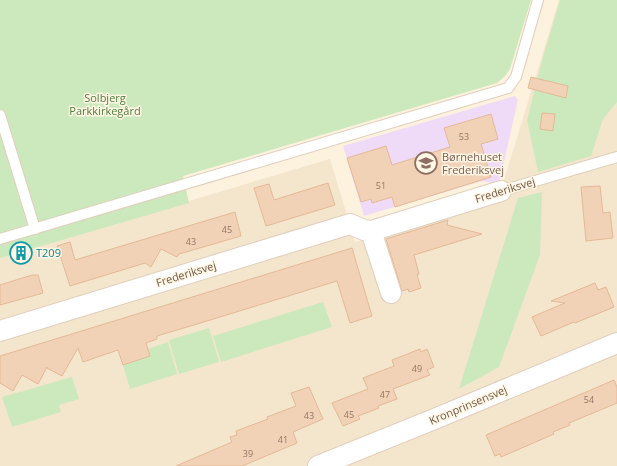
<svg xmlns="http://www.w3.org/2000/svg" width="617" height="466" font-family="'Open Sans',sans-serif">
<rect width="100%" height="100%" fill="#fcf2de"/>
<polygon fill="#f4e5cd" points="559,0 617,0 617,466 0,466 0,257 330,159 355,242 498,200"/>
<polygon fill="#efdbf8" points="515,96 518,100 499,184 482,181 364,216 343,146"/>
<g fill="#cce9bd">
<polygon points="0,0 531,0 510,69 505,76 497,83 183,176 189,203 0,258"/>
<polygon points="560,0 617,0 617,102 603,119 591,156 538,172 527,120 543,57"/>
<polygon points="542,192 540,255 499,367 459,389 518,198"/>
<polygon points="323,302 332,327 221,362 213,336"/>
<polygon points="209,328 219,362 179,374 169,340"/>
<polygon points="168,342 177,374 130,389 123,365 150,356 148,349"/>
<polygon points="72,377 79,399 59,405 61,412 12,427 2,397"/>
</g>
<g fill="#f2d2b6" stroke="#e4b996">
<polygon points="531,77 568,86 566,98 528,88"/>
<polygon points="542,113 555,114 553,131 540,129"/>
<polygon points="491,114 498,139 481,144 491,177 395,207 392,197 372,203 371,199 361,202 347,158 386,146 392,165 450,147 444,128"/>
<polygon points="328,183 335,205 266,226 254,188 269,184 274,200"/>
<polygon points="600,186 603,213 610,212 613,238 586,241 581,187"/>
<polygon points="235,212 241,236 179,254 177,257 161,249 151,267 145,263 70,286 57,246 70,242 75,260"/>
<polygon points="448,220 447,225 482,234 414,255 419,274 417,275 421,288 409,292 408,289 402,291 386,239"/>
<polygon points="352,248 372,316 350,323 337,281 207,321 157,336 157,339 146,343 150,356 123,365 118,350 83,362 78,348 62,376 47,368 47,367 38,384 22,375 13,391 0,383 0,356"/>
<polygon points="32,275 38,275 43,293 0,305 0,285"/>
<polygon points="595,283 598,290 606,287 614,307 575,323 574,322 541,336 532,317 565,303 551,301"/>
<polygon points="420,349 421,352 427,349 434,367 427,370 430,375 393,389 397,399 378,406 379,408 358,416 360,419 343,426 332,403 368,389 363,378 394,366 392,360"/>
<polygon points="614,380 617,387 617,403 569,423 570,425 553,432 554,434 501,457 500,454 495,456 486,435"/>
<polygon points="309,387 323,419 293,432 297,443 242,466 176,466 232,442 230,437 237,435 236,431 268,419 267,417 296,406 291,393"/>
</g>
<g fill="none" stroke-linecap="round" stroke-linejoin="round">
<g stroke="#e0cfbb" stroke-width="12">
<g id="service">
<polyline points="0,115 35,229"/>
<polyline points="501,191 617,157"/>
<polyline points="0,239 508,88 516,77 538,0"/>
</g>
</g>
<g stroke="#e0cfbb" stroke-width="22">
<g id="minor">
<polyline points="371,231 391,293"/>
<polyline points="0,331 350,224 364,230 371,231 501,191"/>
<polyline points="318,466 432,420 617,343"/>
</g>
</g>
<use href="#service" stroke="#fff" stroke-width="10"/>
<use href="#minor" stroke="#fff" stroke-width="20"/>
</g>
<defs>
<g id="school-ring" transform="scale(1.15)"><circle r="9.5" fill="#fff6e4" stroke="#8d6e63" stroke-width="1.5"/><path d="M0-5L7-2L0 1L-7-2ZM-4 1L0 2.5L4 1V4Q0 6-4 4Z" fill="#8d6e63"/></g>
<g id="building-ring" transform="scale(1.15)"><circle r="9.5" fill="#fff6e4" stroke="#0f9aa8" stroke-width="1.5"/><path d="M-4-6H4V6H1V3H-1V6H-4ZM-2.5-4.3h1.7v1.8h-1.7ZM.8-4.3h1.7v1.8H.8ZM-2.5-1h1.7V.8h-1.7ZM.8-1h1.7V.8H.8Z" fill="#0f9aa8"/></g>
</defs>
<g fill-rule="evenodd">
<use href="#school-ring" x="426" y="163"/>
<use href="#building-ring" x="21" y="253"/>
</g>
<g text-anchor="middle" stroke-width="3" stroke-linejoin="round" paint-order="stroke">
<g font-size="9" fill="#927763">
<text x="464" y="140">53</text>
<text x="381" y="189">51</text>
<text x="227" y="233">45</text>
<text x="191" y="245">43</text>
<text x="417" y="372">49</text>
<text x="385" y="398">47</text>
<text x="589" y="403">54</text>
<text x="349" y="418">45</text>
<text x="309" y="419">43</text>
<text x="283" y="443">41</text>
<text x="248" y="457">39</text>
</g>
<g font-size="11" fill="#4f7d41" stroke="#fff6e4">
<text x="105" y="102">Solbjerg<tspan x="105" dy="13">Parkkirkegård</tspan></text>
</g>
<g font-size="11" fill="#785e54" stroke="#fff6e4" text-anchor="start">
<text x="442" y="161">Børnehuset<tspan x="442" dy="13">Frederiksvej</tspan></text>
</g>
<g font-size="11" fill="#725947" stroke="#fff6e4">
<text transform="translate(505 190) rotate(-17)" y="4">Frederiksvej</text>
<text transform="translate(186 274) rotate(-17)" y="4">Frederiksvej</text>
<text transform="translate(468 405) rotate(-23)" y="4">Kronprinsensvej</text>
</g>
<g font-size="11" fill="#0d838f" stroke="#fff6e4" text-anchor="start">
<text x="36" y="257">T209</text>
</g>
</g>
</svg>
